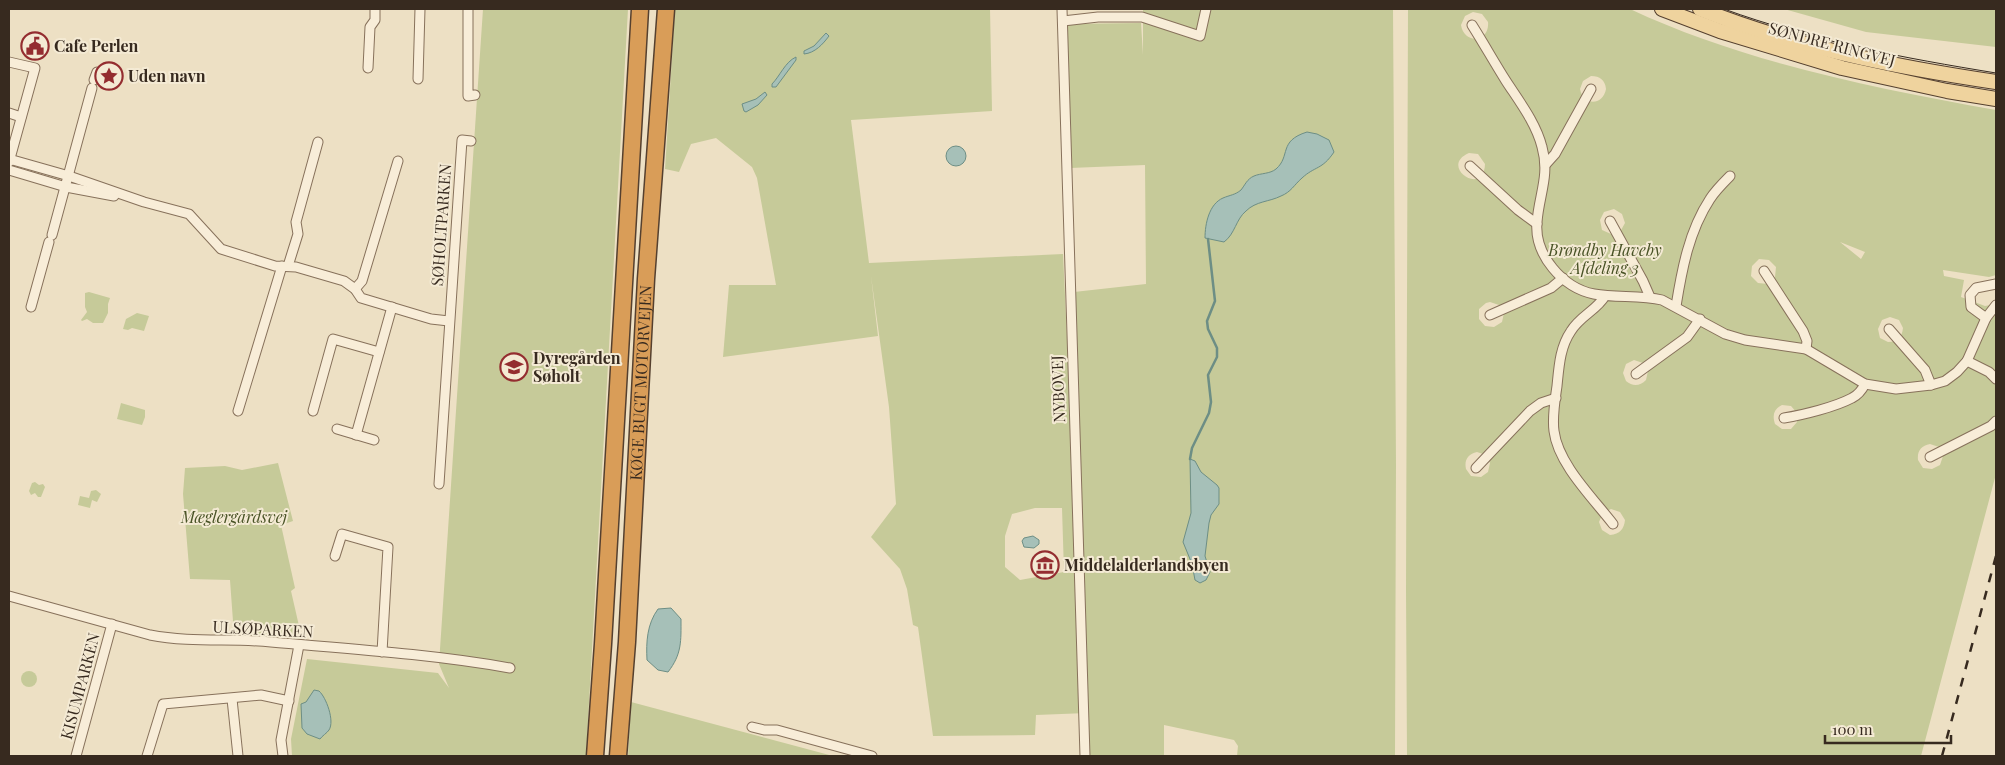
<svg xmlns="http://www.w3.org/2000/svg" width="2005" height="765" font-family="'Playfair Display',serif">
<rect width="100%" height="100%" fill="#ede0c4"/>
<g fill="#c6ca99" fill-rule="evenodd">
<polygon points="483,9 628,9 586,756 292,756 291,739 307,659 438,673 449,688 439,664"/>
<path d="M675,9H990L992,111L851,120L869,263L1063,254L1070,401L1074,292L1146,284L1145,165L1070,168L1064,24L1141,23L1143,55V9H1393L1396,464L1395,756H1237L1238,746L1234,740L1164,725V756H1088L1087,713L1036,715L1035,735L933,736L918,627L913,625L907,589L900,569L871,537L896,504L889,407L871,276L878,336L723,357L729,285H776L757,178L752,167L716,138L691,144L679,172L665,169ZM1035,508H1062L1064,572L1020,580L1005,567V536L1012,514Z"/>
<path d="M1408,9H1630C1743,62 1874,88 1996,110V275L1989,277L1943,270L1944,276L1964,280L1961,297L1985,306L1996,304V474L1921,756H1407L1406,590ZM1473,12L1482,14L1488,22C1490,42 1464,45 1461,25L1465,16ZM1591,76C1600,76 1605,80 1606,89C1603,106 1583,106 1580,89L1583,81ZM1469,153L1478,154L1485,164C1484,198 1438,166 1469,153ZM1614,209L1622,214L1625,223L1620,232L1611,234L1602,230L1600,220L1604,212ZM1840,242L1865,252L1861,259ZM1759,259L1769,260L1776,267L1775,277L1768,284L1758,283L1751,276L1752,266ZM1490,302L1499,305L1504,313L1502,322L1494,327L1485,326L1479,319V309L1486,303ZM1890,317L1899,320L1903,328C1902,337 1898,342 1888,342L1880,338L1878,329L1882,320ZM1634,360L1643,363L1648,371L1646,380C1640,386 1633,387 1626,381L1623,373L1626,364ZM1782,405L1791,406L1797,413V422L1791,429H1782L1775,424C1772,415 1774,409 1782,405ZM1930,444L1939,447L1943,456L1940,465L1932,469L1923,468L1918,460C1917,451 1921,446 1930,444ZM1477,452L1486,455L1490,463L1488,472L1481,477L1471,476L1466,469C1464,460 1468,454 1477,452ZM1611,509L1620,512L1625,520C1624,529 1620,534 1610,535L1602,530L1599,522L1603,513Z"/>
<polygon points="1784,9 1996,9 1996,47 1866,32"/>
<polygon points="89,292 110,298 108,304 108,313 103,323 93,323 87,319 82,321 81,320 87,312 85,307 85,293"/>
<polygon points="137,313 149,316 144,331 132,328 128,330 123,329 126,319"/>
<polygon points="121,403 145,410 145,417 142,425 117,419"/>
<polygon points="278,463 293,521 281,525 295,588 291,591 302,639 234,635 230,580 190,579 183,494 185,468 225,466 242,470"/>
<polygon points="35,482 39,485 43,484 45,487 41,497 38,497 35,493 31,495 29,491 32,483"/>
<polygon points="96,490 101,494 97,502 92,500 90,508 78,505 80,496 89,498 91,491"/>
<circle cx="29" cy="679" r="8"/>
<polygon points="631,702 833,756 628,756"/>
</g>
<g fill="#a6c0b8" stroke="#6d8e85">
<path d="M826,33L829,36C823,44 815,53 804,54V51L814,46Z"/>
<path d="M796,57V60L776,87H772V84C780,76 785,62 796,57Z"/>
<polygon points="765,92 767,95 758,105 746,112 744,111 742,104 756,99"/>
<path d="M1307,132L1317,134L1329,140L1334,152C1322,170 1315,166 1302,178C1294,185 1291,192 1281,196C1269,202 1256,201 1246,211C1236,219 1235,234 1224,242L1205,238C1205,224 1209,204 1223,198C1230,195 1235,195 1241,190C1245,185 1247,179 1254,176C1261,173 1270,174 1276,169C1291,156 1278,141 1307,132Z"/>
<circle cx="956" cy="156" r="10"/>
<polygon points="1190,459 1195,461 1201,472 1217,485 1219,488 1219,504 1211,515 1209,523 1205,556 1210,572 1206,580 1200,583 1195,580 1192,564 1183,542 1191,513"/>
<polygon points="1033,536 1039,540 1039,544 1034,548 1024,547 1022,541 1024,538"/>
<path d="M671,608L681,619C681,641 682,654 668,672L658,670L647,660C646,642 647,624 658,609Z"/>
<path d="M314,690L319,691C326,697 335,721 329,730C327,733 322,736 320,739L307,734L302,728L301,704L306,702Z"/>
</g>
<g fill="none" stroke-linecap="round" stroke-linejoin="round">
<polyline stroke="#6d8e85" stroke-width="2.5" points="1190,459 1192,448 1209,413 1211,402 1208,375 1217,357 1217,348 1208,329 1207,321 1215,301 1208,239"/>
<g stroke="#87715b" stroke-width="11">
<g id="street">
<polyline points="468,9 468,96 475,95"/>
<polyline points="1062,9 1085,756"/>
<polyline points="1063,21 1098,17 1142,17 1200,36 1206,9"/>
<path d="M1472,25C1484,44 1494,62 1506,81C1519,101 1536,123 1542,147C1550,175 1539,195 1537,222C1534,255 1563,288 1594,294C1616,298 1640,295 1662,300L1725,334L1745,340L1806,349L1865,384L1896,389L1931,385L1945,381L1957,372L1967,361L1986,318L1996,305"/>
<polyline points="9,62 35,68 9,162"/>
<polyline points="368,68 370,27 375,20 375,9"/>
<polyline points="418,79 420,9"/>
<polyline points="94,80 97,72"/>
<polyline points="9,113 21,117"/>
<polyline points="9,159 69,176 144,202 189,214 221,249 275,266 296,267 344,281 355,289 361,298 431,319 449,321"/>
<polyline points="1546,164 1555,154 1591,89"/>
<polyline points="1470,166 1518,210 1537,224"/>
<polyline points="9,170 66,187 114,196"/>
<polyline points="1610,221 1643,281 1650,297"/>
<polyline points="52,235 92,88"/>
<polyline points="288,266 298,234 296,222 318,142"/>
<polyline points="1764,271 1803,331 1807,341 1806,349"/>
<polyline points="355,289 362,281 398,161"/>
<path d="M1605,296C1597,310 1580,316 1571,331C1560,347 1559,366 1557,386C1555,400 1552,417 1554,431C1558,464 1593,498 1613,524"/>
<path d="M1676,306C1682,269 1689,231 1710,199C1715,191 1723,183 1730,176"/>
<polyline points="31,307 49,242"/>
<polyline points="1490,315 1551,288 1563,278"/>
<polyline points="1986,318 1971,307 1970,295 1976,288 1996,284"/>
<polyline points="1889,329 1925,370 1931,385"/>
<polyline points="1967,361 1989,372 1996,379"/>
<polyline points="1636,374 1687,337 1700,319"/>
<polyline points="238,411 282,266"/>
<polyline points="313,411 333,339 379,352"/>
<path d="M1784,418C1803,415 1835,407 1852,398C1858,395 1862,390 1865,384"/>
<polyline points="337,429 374,440"/>
<polyline points="356,435 392,307"/>
<polyline points="1930,457 1991,426 1996,421"/>
<polyline points="1476,468 1530,411 1541,403 1556,398"/>
<polyline points="439,484 462,140 471,141"/>
<polyline points="335,556 342,534 388,547 382,652"/>
<path d="M9,596L150,635C192,643 230,638 271,642C351,649 431,654 510,668"/>
<polyline points="232,699 238,756"/>
<polyline points="752,727 764,730 777,730 872,756"/>
<polyline points="76,756 112,624"/>
<polyline points="147,756 163,704 261,695 289,701"/>
<polyline points="283,756 281,740 299,645"/>
</g>
</g>
<g stroke="#55402f" stroke-width="16">
<g id="primary">
<polyline points="1662,9 1720,31 1842,68 1947,91 1996,99"/>
<path d="M1700,9C1795,47 1895,67 1996,82"/>
</g>
</g>
<g stroke="#55402f" stroke-width="19">
<g id="highway">
<polyline points="595,756 603,644 640,9"/>
<path id="s1" d="M618,756L627,642L646,279L666,9"/>
</g>
</g>
<use href="#street" stroke="#f8edd8" stroke-width="9"/>
<use href="#primary" stroke="#efd39e" stroke-width="14"/>
<use href="#highway" stroke="#d99d58" stroke-width="16"/>
<path stroke="#372a1f" stroke-width="1" d="M1724,9C1812,41 1904,58 1996,73"/>
<polyline stroke="#372a1f" stroke-width="2.5" stroke-dasharray="9 9" stroke-linecap="butt" points="1942,756 1996,556"/>
</g>
<defs>
<g id="civic-ring" transform="scale(1.4375)"><circle r="9.5" fill="#f4ead4" stroke="#942d30" stroke-width="1.5"/><path d="M-.6-6.5H3V-4.5H.6V-3L4-1V1h2V6H-6V1h2V-1L-.6-3ZM-1.2 2.5V6h2.4V2.5Z" fill="#942d30"/></g>
<g id="sight-ring" transform="scale(1.4375)"><circle r="9.5" fill="#f4ead4" stroke="#942d30" stroke-width="1.5"/><path d="M0-6L1.8-2.2L6-1.7L2.9 1.2L3.7 5.4L0 3.3L-3.7 5.4L-2.9 1.2L-6-1.7L-1.8-2.2Z" fill="#942d30"/></g>
<g id="school-ring" transform="scale(1.4375)"><circle r="9.5" fill="#f4ead4" stroke="#942d30" stroke-width="1.5"/><path d="M0-5L7-2L0 1L-7-2ZM-4 1L0 2.5L4 1V4Q0 6-4 4Z" fill="#942d30"/></g>
<g id="museum-ring" transform="scale(1.4375)"><circle r="9.5" fill="#f4ead4" stroke="#942d30" stroke-width="1.5"/><path d="M0-6L6-3V-2H-6V-3ZM-5-1h2V3h-2ZM-1-1h2V3h-2ZM3-1h2V3H3ZM-6 4H6V6H-6Z" fill="#942d30"/></g>
</defs>
<g fill-rule="evenodd">
<use href="#civic-ring" x="35" y="46"/>
<use href="#sight-ring" x="109" y="76"/>
<use href="#school-ring" x="514" y="367"/>
<use href="#museum-ring" x="1045" y="565"/>
</g>
<g text-anchor="middle" stroke-width="4" stroke-linejoin="round" paint-order="stroke">
<g font-size="16" fill="#372a1f" stroke="#f4ead4">
<text transform="translate(1832 44) rotate(15)" y="6">SØNDRE RINGVEJ</text>
<text transform="translate(441 225) rotate(-86)" y="6">SØHOLTPARKEN</text>
<text dy="6" stroke="none"><textPath href="#s1" startOffset="374">KØGE BUGT MOTORVEJEN</textPath></text>
<text transform="translate(1058 389) rotate(-92)" y="6">NYBOVEJ</text>
<text transform="translate(263 629) rotate(3)" y="6">ULSØPARKEN</text>
<text transform="translate(80 686) rotate(-75)" y="6">KISUMPARKEN</text>
</g>
<g font-size="16" font-weight="bold" fill="#372a1f" stroke="#f4ead4" text-anchor="start">
<text x="54" y="52">Cafe Perlen</text>
<text x="128" y="82">Uden navn</text>
<text x="533" y="364">Dyregården<tspan x="533" dy="18">Søholt</tspan></text>
<text x="1064" y="571">Middelalderlandsbyen</text>
</g>
<g font-size="16" font-style="italic" fill="#495326" stroke="#f4ead4">
<text x="1605" y="256">Brøndby Haveby<tspan x="1605" dy="18">Afdeling 3</tspan></text>
<text x="234" y="523">Mæglergårdsvej</text>
</g>
</g>
<rect width="2005" height="765" fill="none" stroke="#372a1f" stroke-width="20"/>
<path d="M1825 735v8h126v-8" fill="none" stroke="#372a1f" stroke-width="2.5"/>
<text x="1832" y="735" font-size="15" fill="#372a1f" stroke="#f4ead4" stroke-width="4" paint-order="stroke">100 m</text>
</svg>
